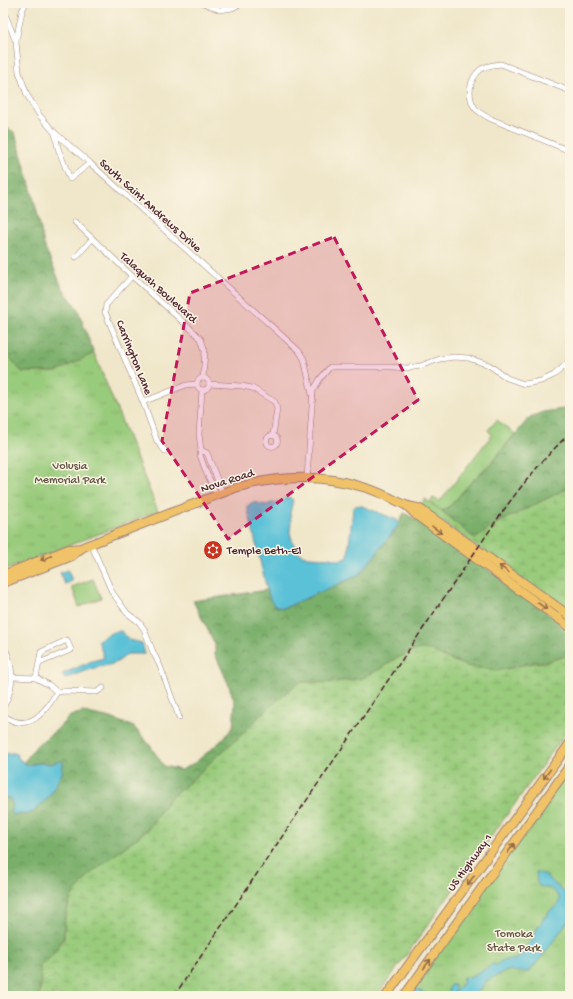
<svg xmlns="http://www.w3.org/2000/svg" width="573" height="999" font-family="'Gochi Hand',sans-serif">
<defs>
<pattern id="forest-crowns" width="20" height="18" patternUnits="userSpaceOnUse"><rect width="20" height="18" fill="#7aaf6b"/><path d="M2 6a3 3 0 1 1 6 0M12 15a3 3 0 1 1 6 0" fill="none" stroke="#668e58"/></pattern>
<pattern id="wetland-marsh" width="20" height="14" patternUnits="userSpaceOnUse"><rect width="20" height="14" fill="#99cb7b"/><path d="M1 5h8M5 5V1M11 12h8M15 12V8" fill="none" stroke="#85ae6a"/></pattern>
<pattern id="park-tufts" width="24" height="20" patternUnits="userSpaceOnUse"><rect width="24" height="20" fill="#99cb7b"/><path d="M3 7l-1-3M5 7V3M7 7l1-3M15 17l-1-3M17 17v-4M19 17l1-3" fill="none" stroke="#85ae6a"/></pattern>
</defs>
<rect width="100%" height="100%" fill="#fcf5e5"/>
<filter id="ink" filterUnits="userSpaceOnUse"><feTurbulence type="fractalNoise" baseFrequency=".025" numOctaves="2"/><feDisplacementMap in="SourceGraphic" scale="8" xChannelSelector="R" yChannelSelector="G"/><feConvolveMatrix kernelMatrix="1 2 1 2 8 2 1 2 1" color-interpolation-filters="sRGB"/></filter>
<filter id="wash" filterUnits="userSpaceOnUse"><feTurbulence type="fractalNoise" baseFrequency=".012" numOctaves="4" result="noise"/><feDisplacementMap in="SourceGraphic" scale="16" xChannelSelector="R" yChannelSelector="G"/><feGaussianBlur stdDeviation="0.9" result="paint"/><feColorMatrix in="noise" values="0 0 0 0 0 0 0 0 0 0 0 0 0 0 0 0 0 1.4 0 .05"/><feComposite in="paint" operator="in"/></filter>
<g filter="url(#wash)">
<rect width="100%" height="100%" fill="#f0e7ca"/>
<g fill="#99cb7b" stroke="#727553">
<polygon points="497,420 515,434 490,464 473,480 451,505 442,511 430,503 433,498 440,501 492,435 488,430"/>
<polygon points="93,579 101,598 79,607 72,587"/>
</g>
<g fill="url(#forest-crowns)" stroke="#62674b">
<polygon points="8,128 15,133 29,181 38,216 44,245 62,287 77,308 94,353 56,372 22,372 3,350 3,133"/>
<polygon points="570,408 570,488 562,491 496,524 475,539 442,511 451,505 473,480 490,464 530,417 543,412"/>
<path d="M404,513L428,526L570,629V655L549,661L527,664L498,671L466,666L444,657L439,654L393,660L380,669L360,679L326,683L299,682L266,710L238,738L192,780L169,799L148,829L90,874L72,896L65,917L64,938L51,957L40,965L41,983L39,996H3V798H9C14,804 13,807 11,813C16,814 22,815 27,814C43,810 54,786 62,773L59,761L51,764L40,763L27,765L23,763L37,745L55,731L70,716L83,712L111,718L134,727L149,744L164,766L181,770L196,762L223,739L233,727L235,703L228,683L215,654V644L193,601L267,590C271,601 271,607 284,608L359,575L395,530Z"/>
</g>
<g fill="url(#wetland-marsh)" stroke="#727553">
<polygon points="570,488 570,614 420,506 425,499 442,511 475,539 496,524 562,491"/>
<polygon points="419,649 431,650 444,657 466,666 498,671 527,664 549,661 570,655 570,727 377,996 39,996 41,983 40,965 51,957 64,938 65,917 72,896 90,874 148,829 169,799 192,780 215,758 238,738 266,710 299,682 326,683 360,679 380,669 393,660"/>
</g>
<g fill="url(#park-tufts)" stroke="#727553">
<polygon points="3,350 22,372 56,372 94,353 158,511 3,571"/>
<polygon points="570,766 570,996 404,996"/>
</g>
<g fill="#5ac1d7" stroke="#527081">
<path d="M289,497L293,500L290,513L291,522L290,533L293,543L299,553L303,555L308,557L330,558L338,560L348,558V554L353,509C355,505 358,505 362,506L397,520L399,524L395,530L359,575L284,608C271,607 271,601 267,590L247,506L253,502L267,505L271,503H276L282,501L285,498Z"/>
<polygon points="68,570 72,581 65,584 60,573"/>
<path d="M121,631L129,640L142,643L145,654H127C115,666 110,664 95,668C85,671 75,675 65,679L62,674L92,661L104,658L98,640L113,632Z"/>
<path d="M10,753H14L17,754L18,758L27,765L40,763L51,764L59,761L63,762L62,773L50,795L44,802L33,812L27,814H17L14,815L11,813C13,807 14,804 9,798H3V755Z"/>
<path d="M536,872C545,871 555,886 563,891H566L569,884L570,883V918L542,957L528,972H518L510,970L498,975L486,981L480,990L472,996H450L449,989L450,985H455V988L454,990L456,991L464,981L462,978L466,977L468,979L477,973L489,967L492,964L497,965L501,961L507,960L516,959L521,955L524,949L532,941L537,928L542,922L543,918L548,916V912L558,905L560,899L557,894L551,889L539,886L537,882Z"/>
<polygon points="414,988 431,996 415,996 411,989"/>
</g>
</g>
<g filter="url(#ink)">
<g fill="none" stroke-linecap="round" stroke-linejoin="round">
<g stroke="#9d837a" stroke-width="6">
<g id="street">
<polyline points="203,3 220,10 232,8 242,3"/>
<polyline points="3,9 16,42 19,72 27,95 40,116 55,133 90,163 299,351 304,359 313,399"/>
<polyline points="16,41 22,11 26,3"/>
<path d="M570,91L501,64C494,65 486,65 480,70C469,79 467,97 475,108C479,113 485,116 491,119L570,151"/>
<polyline points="55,133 58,148 70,179 90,163"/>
<polyline points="75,222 132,276 192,330 201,339 205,351 203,378"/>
<polyline points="76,257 92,239"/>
<polyline points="132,276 106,305 105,312 143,402 157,441 165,451"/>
<circle cx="203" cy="384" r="6"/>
<polyline points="209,384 242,386 252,388 275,402 277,409 273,435"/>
<polyline points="202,390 199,434 201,450 200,455 206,472 217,495"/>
<polyline points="143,402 186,385 197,384"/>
<circle cx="272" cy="441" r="5.5"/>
<polyline points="201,450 207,453 222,492"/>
<polyline points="307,478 313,391 320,379 330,367 391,367 408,368 420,366 440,359 454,357 468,358 489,365 507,378 524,384 541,381 554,375 570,361"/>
<polyline points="91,544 112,592 127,613 139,622 144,629 153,652 160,666 179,717"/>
<path d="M3,644C14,665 15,687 3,708"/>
<polyline points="12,677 36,678 49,685 57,692 64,691 97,692 103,688"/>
<polyline points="36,678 41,652 67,640 71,650 39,663"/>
<path d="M3,715C28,734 45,713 57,692"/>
</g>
</g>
<g stroke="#9d837a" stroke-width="10">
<g id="primary">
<polyline points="407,506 416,515 570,627"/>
<polyline points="3,575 69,549 82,548"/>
<path d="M3,583L72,556L83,547L235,488C276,476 321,474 363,487C378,491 391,498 405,505C410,507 415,507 420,509L570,616"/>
<polyline points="386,996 570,743"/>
<polyline points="404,996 570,765"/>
</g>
</g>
<use href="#street" stroke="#fff" stroke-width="5"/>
<use href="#primary" stroke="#f1c369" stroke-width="8"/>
<path stroke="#4a1f2b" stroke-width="1.5" stroke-dasharray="6 3" stroke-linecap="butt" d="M174,996L496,521C518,489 542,460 570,433"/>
</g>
<defs><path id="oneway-shaft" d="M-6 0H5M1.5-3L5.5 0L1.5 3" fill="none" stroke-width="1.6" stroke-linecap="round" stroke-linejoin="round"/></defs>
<g stroke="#956947">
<use href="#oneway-shaft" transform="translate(437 530) rotate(36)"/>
<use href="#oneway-shaft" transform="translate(46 558) rotate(158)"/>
<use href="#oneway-shaft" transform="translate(504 569) rotate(-144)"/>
<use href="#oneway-shaft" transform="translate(542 606) rotate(36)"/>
<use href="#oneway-shaft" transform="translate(547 774) rotate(126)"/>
<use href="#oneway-shaft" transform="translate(511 848) rotate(-54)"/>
<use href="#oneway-shaft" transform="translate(471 880) rotate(126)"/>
<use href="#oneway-shaft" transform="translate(427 964) rotate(-54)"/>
</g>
</g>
<path fill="#c2185b" fill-opacity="0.2" stroke="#c2185b" stroke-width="3" stroke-dasharray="8 5" stroke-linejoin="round" d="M334,237L418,400L228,539L162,441L190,293Z"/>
<defs>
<g id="synagogue-disc" transform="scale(1)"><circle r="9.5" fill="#c8321e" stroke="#fcf5e5"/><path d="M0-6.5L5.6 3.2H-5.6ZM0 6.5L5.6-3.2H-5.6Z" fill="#fff"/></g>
</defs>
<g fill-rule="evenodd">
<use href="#synagogue-disc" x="213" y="550"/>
</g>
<g text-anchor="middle" stroke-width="3" stroke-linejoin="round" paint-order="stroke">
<g font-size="12" fill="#4a1f2b" stroke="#fcf5e5">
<text transform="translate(151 205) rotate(42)" y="4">South Saint Andrews Drive</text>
<text transform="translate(159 287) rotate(42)" y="4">Talaquah Boulevard</text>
<text transform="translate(135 357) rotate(68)" y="4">Carrington Lane</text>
<text transform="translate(227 480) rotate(-18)" y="4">Nova Road</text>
<text transform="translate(469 862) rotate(-54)" y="4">US Highway 1</text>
</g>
<g font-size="12" fill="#625343" stroke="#fcf5e5">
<text x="70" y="469">Volusia<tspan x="70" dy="14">Memorial Park</tspan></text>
<text x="514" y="937">Tomoka<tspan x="514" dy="14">State Park</tspan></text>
</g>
<g font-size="12" fill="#4a1f2b" stroke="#fcf5e5" text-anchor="start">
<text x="227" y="554">Temple Beth-El</text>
</g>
</g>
<rect width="573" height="999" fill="none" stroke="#fcf5e5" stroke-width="16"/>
</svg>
